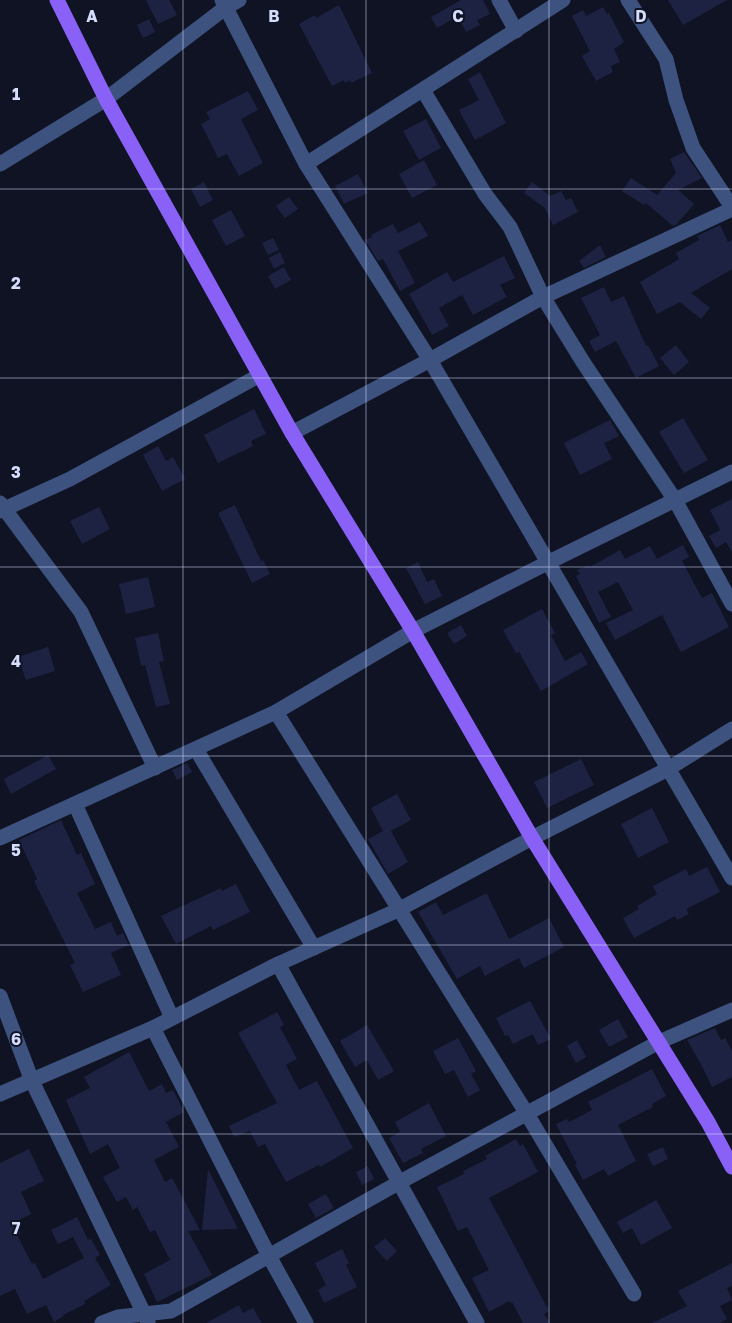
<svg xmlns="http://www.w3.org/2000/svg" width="732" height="1323" font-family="'Golos Text',sans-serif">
<rect width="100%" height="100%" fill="#0f1323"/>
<g fill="#1d2243">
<polygon points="146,0 169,0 177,15 158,24"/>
<polygon points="461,0 483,0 490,14 477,20 480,25 466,32 458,16 437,28 431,17"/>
<polygon points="668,0 727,0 683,25"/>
<polygon points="339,5 372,73 351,83 350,80 345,83 344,80 332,86 299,24 315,15 316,18"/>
<polygon points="603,7 607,14 609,13 624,42 614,49 620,62 611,66 613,72 596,81 582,56 590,51 572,16 583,10 586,16"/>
<polygon points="149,19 155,32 143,38 137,25"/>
<polygon points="480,72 506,123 475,140 459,110 479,100 468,79"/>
<polygon points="248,91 258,110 241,119 263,163 239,176 227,154 218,158 201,124 210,119 206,112"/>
<polygon points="426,119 441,148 419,160 403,131"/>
<polygon points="684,152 702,178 678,190 694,204 676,225 673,226 646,203 644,205 622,191 631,178 657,195 676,173 670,159"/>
<polygon points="424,160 437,185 412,198 399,174"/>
<polygon points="358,174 368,193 344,204 335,186"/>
<polygon points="204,182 213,200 200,207 191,189"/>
<polygon points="532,182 550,196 561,191 566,200 571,198 578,212 553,225 545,208 524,193"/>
<polygon points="289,197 298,209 285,218 276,206"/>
<polygon points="231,210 245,236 226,246 212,220"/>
<polygon points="420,222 428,236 398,251 415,283 400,291 383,259 378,261 365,240 372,237 371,235 393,224 398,233"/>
<polygon points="720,225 728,242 732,240 732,269 691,293 710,308 701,319 680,302 657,314 640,282 679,259 676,253 699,240 697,236"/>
<polygon points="273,238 279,250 268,255 262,243"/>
<polygon points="600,245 606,257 584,268 579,261"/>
<polygon points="280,252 285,263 274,269 269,258"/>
<polygon points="504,256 515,278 500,285 507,297 473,315 462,295 439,308 449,326 432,335 409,294 447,272 453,282"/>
<polygon points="284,267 291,280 275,289 268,276"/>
<polygon points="604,287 611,302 624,296 646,346 648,345 659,366 636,378 616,341 595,352 589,341 600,335 581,298"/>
<polygon points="676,345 689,362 674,375 660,358"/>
<polygon points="254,409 266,434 251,441 253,446 218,463 204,435"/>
<polygon points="683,418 708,460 684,473 659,432"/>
<polygon points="610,420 619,436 604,443 612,459 580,475 564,443"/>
<polygon points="158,446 166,461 173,457 185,479 162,491 143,455"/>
<polygon points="732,499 732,552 726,542 716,548 709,536 720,530 710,510"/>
<polygon points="235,505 261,561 263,560 270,574 252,583 218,513"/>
<polygon points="99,507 110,529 82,544 70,521"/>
<polygon points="683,545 689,557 682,561 702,598 712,593 729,627 681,652 662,615 615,640 606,623 633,610 618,582 598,592 611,617 599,623 576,576 580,574 577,570 589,565 590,567 620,550 625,559 650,546 657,559"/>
<polygon points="418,562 427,582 434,579 442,596 425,604 406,568"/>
<polygon points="148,577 155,607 126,614 119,584"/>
<polygon points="542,609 555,633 551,635 565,661 581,652 588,664 541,691 519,652 516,653 503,630"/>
<polygon points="461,625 467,636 454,644 447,633"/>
<polygon points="158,633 164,661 159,662 170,704 156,707 145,665 141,666 135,638"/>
<polygon points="48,647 55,671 26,680 18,657"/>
<polygon points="48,755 56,769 11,794 4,779"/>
<polygon points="581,759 594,785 547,808 534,782"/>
<polygon points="187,763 192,772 177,780 172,770"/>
<polygon points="397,794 411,820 391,831 408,862 388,874 368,839 383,831 371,808"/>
<polygon points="652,808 669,842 638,858 621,824"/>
<polygon points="61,820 77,855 81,853 95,884 77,893 95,929 111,922 117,936 123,933 129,945 111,953 121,975 83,992 70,965 75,963 34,881 37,879 19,840"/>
<polygon points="707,867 720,892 686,909 689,914 677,920 675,916 634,938 623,918 639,909 637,906 657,894 653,886 686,869 689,876"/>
<polygon points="236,884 250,912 213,930 211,926 176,944 161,916 221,888 222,891"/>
<polygon points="485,894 487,894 509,939 549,918 564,947 524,968 519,958 485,976 480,966 457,979 418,912 436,902 443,915"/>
<polygon points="530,1001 551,1039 538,1045 533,1034 513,1044 508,1035 505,1036 496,1018"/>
<polygon points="277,1012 284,1025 280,1027 297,1059 286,1065 299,1090 317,1081 353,1148 320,1167 319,1165 286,1182 265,1144 258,1147 250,1131 234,1137 229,1126 277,1103 238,1033"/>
<polygon points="618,1019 628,1037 609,1047 599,1030"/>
<polygon points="367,1025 394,1071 378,1080 367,1060 355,1067 340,1041"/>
<polygon points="715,1028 721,1040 725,1038 732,1051 732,1077 712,1087 702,1066 687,1040"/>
<polygon points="458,1038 476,1071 471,1074 480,1090 468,1097 454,1070 445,1074 433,1051"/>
<polygon points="577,1040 586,1057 576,1063 567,1046"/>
<polygon points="129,1052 149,1091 162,1084 166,1093 173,1090 184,1112 166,1122 179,1147 154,1160 165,1182 172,1178 200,1230 188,1231 212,1275 157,1302 144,1274 170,1260 155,1230 150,1232 137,1207 133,1210 126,1197 117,1202 103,1177 120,1168 108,1144 90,1154 66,1100 90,1088 84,1077"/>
<polygon points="652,1069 666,1096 652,1104 653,1107 618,1125 636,1161 608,1176 604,1169 583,1180 575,1165 577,1164 556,1124 567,1119 569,1122 592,1110 588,1102"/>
<polygon points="429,1103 446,1136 421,1149 423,1153 403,1163 389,1138 400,1132 395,1122"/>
<polygon points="516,1139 520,1146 523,1144 538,1172 489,1198 549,1311 544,1314 550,1323 523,1323 512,1302 510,1303 509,1301 489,1312 472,1278 489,1270 467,1227 458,1231 437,1187 464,1174 463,1171 487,1159 485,1156"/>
<polygon points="663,1147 668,1159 653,1166 647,1154"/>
<polygon points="29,1149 44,1181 21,1192 31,1214 15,1222 21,1233 17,1235 32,1264 35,1263 43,1279 84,1258 73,1237 58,1244 51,1230 77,1217 88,1240 91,1239 100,1255 95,1258 111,1285 84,1301 85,1304 63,1315 64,1316 54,1322 46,1305 27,1314 15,1289 0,1296 0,1163"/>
<polygon points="368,1166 374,1179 362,1185 356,1172"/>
<polygon points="208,1169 238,1229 202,1230"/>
<polygon points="326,1194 334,1208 316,1218 308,1204"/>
<polygon points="656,1200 672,1228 641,1245 632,1228 623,1233 617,1222"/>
<polygon points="385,1238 397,1251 387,1261 374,1247"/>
<polygon points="342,1249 349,1263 346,1265 357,1287 324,1303 318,1290 326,1285 315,1263"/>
<polygon points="732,1263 732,1286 727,1288 732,1300 720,1306 727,1319 720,1323 652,1323 687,1306 678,1291"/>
<polygon points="239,1305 243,1313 253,1308 262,1323 206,1323"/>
</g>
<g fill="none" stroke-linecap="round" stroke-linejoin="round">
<g stroke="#3d527f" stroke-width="15">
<polyline points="222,0 306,164 430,360 732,878"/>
<polyline points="499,0 516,31"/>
<polyline points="628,0 666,59 676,100 693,148 732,207"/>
<polyline points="423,90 485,194 510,227 543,297 583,362 675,500 732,604"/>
<polyline points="0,164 106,99 225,8 239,0"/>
<polyline points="306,164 563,0"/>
<polyline points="292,433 430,360 543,297 732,209"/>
<polyline points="0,503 81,612 155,768"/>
<polyline points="0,511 70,479 260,375"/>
<polyline points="276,712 527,1114 634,1294"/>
<polyline points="196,749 314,948"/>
<polyline points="75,804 172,1018"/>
<polyline points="0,838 276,712 413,631 547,563 732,472"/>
<polyline points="278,964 477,1323"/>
<polyline points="0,996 32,1081 148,1322"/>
<polyline points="153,1028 269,1256 306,1323"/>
<polyline points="0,1094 153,1028 278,964 398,910 532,838 668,769 732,729"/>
<polyline points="102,1323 118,1317 171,1311 400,1182 659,1042 732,1010"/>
</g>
<polyline stroke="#8a61f6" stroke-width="15" points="57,0 106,99 292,433 413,631 532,838 708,1122 732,1167"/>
</g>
<path fill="none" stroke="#d4ddfc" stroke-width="1" stroke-opacity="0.55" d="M183,0V1323M366,0V1323M549,0V1323M0,189H732M0,378H732M0,567H732M0,756H732M0,945H732M0,1134H732"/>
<g font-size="16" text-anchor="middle" font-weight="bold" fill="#d4ddfc" stroke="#0f1323" stroke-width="4" stroke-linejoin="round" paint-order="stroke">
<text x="92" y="22">A</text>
<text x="274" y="22">B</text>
<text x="458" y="22">C</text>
<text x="641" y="22">D</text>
<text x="16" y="100">1</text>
<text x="16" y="289">2</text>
<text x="16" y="478">3</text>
<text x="16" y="667">4</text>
<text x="16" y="856">5</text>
<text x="16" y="1045">6</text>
<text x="16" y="1234">7</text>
</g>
</svg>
